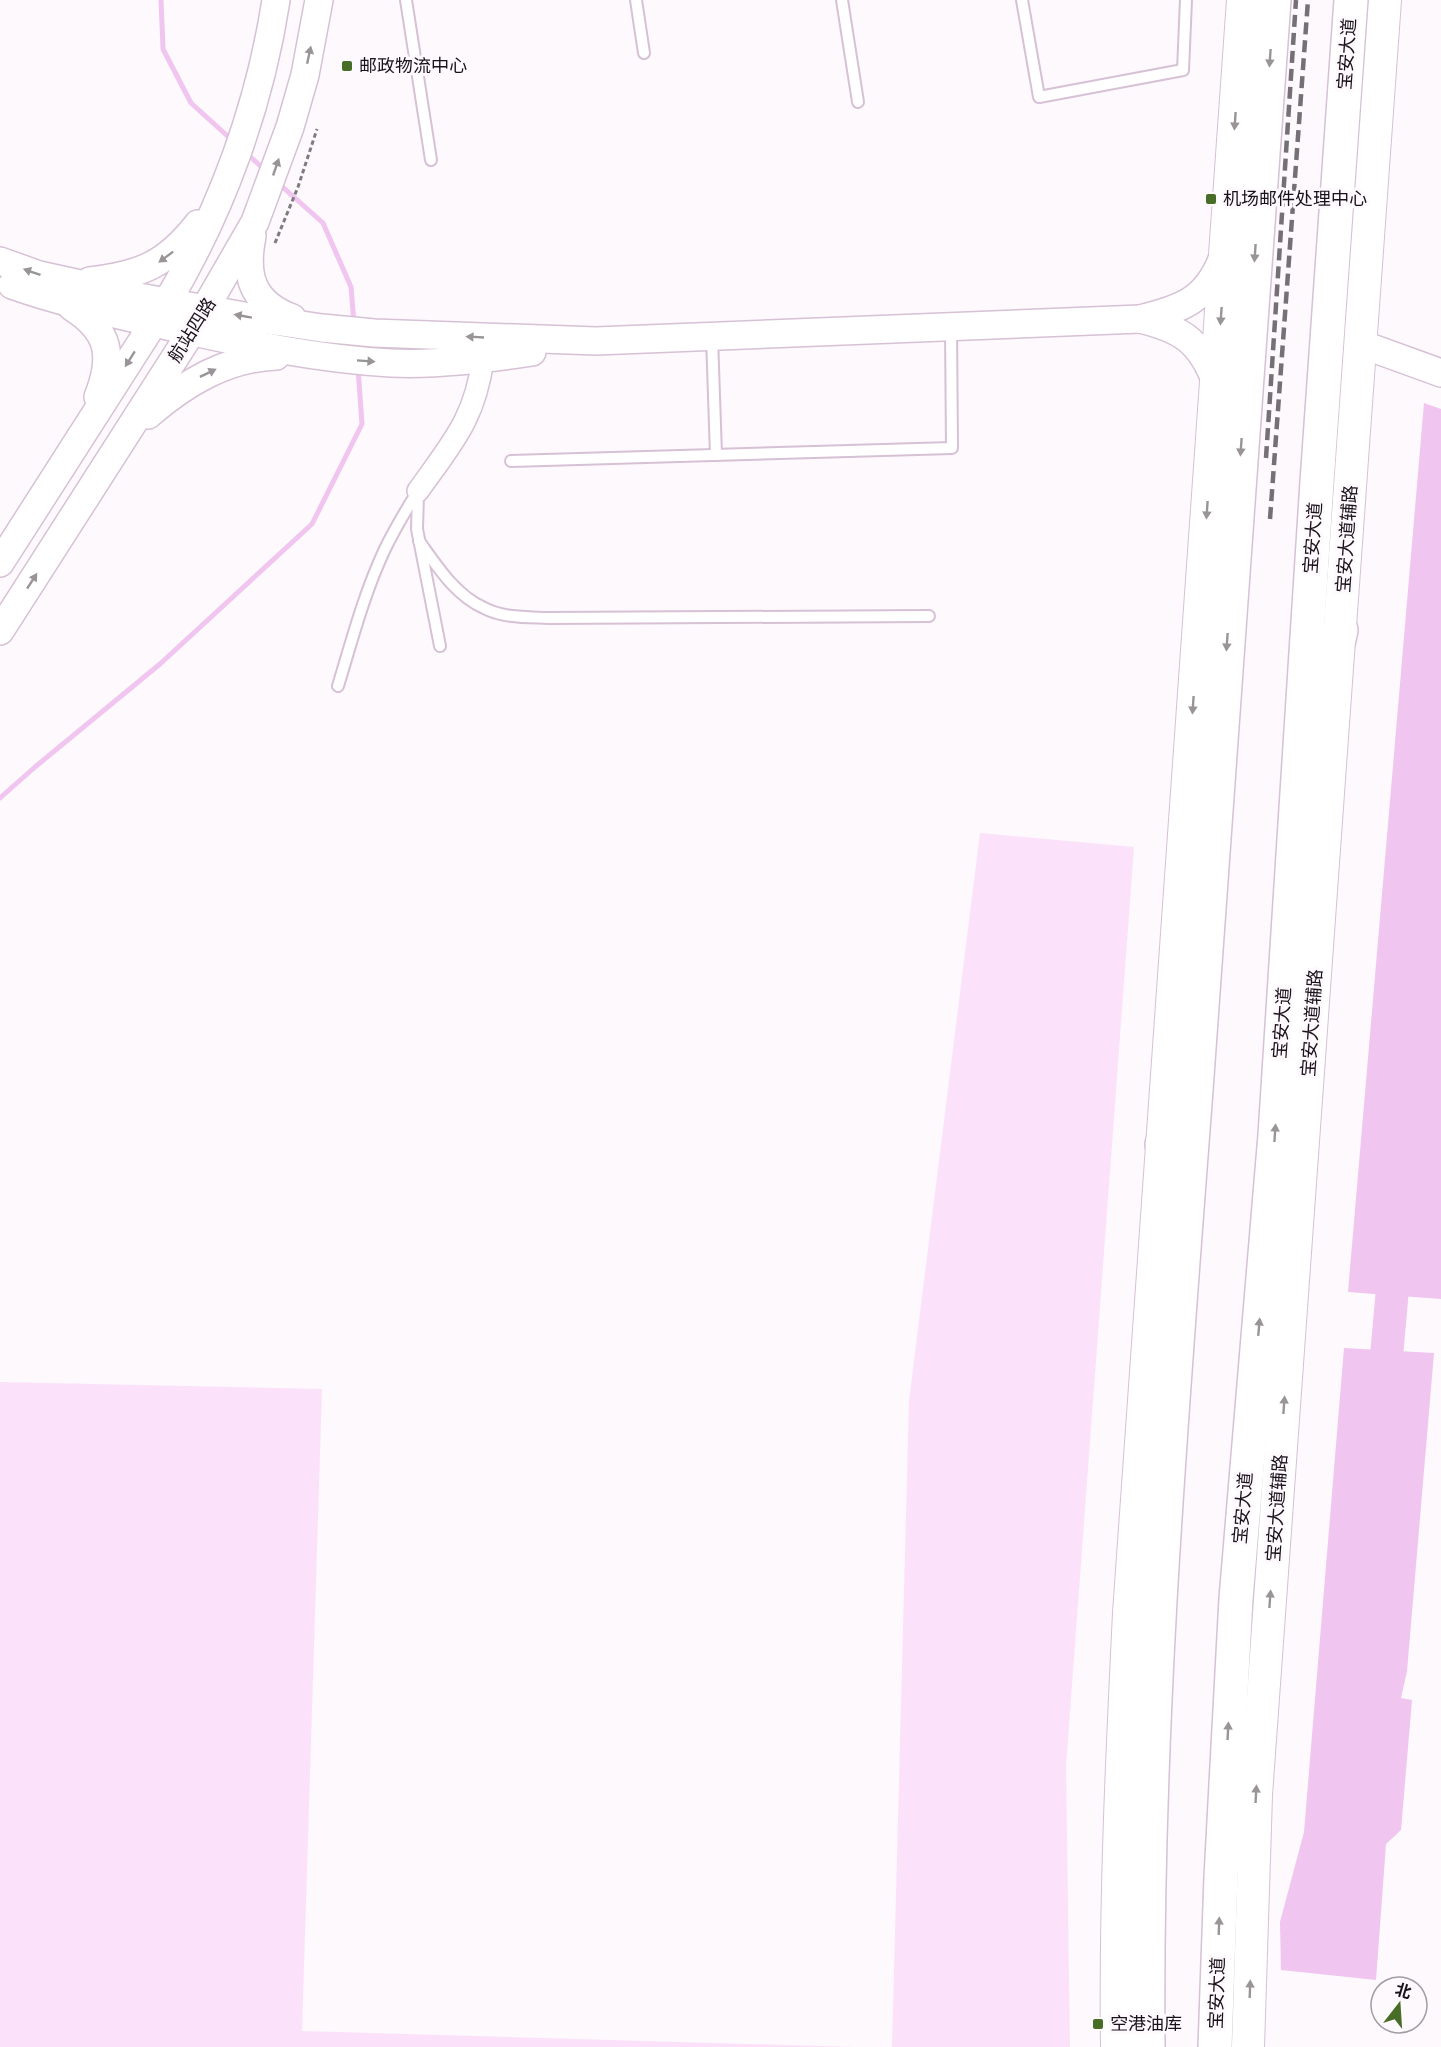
<svg xmlns="http://www.w3.org/2000/svg" width="1441" height="2047" font-family="'Space Grotesk','Noto Sans SC',sans-serif">
<rect width="100%" height="100%" fill="#fdf9fd"/>
<g fill="#fbe2fa">
<polygon points="980,833 1134,847 1066,1766 1070,2047 892,2047 909,1401"/>
<polygon points="0,1382 322,1389 302,2031 853,2047 0,2047"/>
</g>
<g fill="#f0c5ef">
<polygon points="1424,403 1441,409 1441,1299 1348,1292"/>
<polygon points="1344,1348 1434,1353 1407,1671 1401,1698 1412,1700 1401,1830 1386,1844 1376,1980 1281,1970 1280,1922 1304,1832"/>
</g>
<g fill="none" stroke-linecap="round" stroke-linejoin="round">
<g stroke="#f0c5ef" stroke-width="5">
<polyline points="161,0 163,49 191,103 233,141"/>
<polyline points="246,153 266,171"/>
<polyline points="277,182 323,223 351,287 354,323"/>
<polyline points="0,798 35,767 160,664 312,524 362,424 358,368"/>
</g>
<polyline stroke="#f0c5ef" stroke-width="33" points="1383,1395 1396,1250"/>
<g stroke="#d6c1d5" stroke-width="14">
<g id="service">
<polyline points="406,0 431,160"/>
<polyline points="636,0 644,53"/>
<polyline points="842,0 858,102"/>
<polyline points="1022,0 1039,97 1183,70 1186,0"/>
<polyline points="712,337 716,455"/>
<polyline points="511,461 952,448 951,328"/>
<polyline points="418,494 417,529 440,646"/>
<path d="M419,541C437,566 455,595 484,608C503,618 527,617 548,618L929,616"/>
<path d="M338,686C352,640 364,594 384,551C394,530 406,510 418,491"/>
</g>
</g>
<g stroke="#d6c1d5" stroke-width="24">
<path id="minor" d="M418,491C452,443 475,419 483,359"/>
</g>
<g stroke="#d6c1d5" stroke-width="30">
<g id="tertiary">
<path d="M252,236C244,276 252,303 292,318"/>
<path d="M0,261L39,275L139,297L255,318L322,328L374,333L596,341L1140,319C1182,309 1207,300 1223,257"/>
<path d="M90,281C140,275 166,265 198,224"/>
<path d="M12,285C66,304 120,315 176,328C247,344 318,359 391,363C438,365 485,359 532,352"/>
<path d="M72,307C110,331 114,356 98,397"/>
<path d="M1140,319C1182,329 1200,341 1216,382"/>
<polyline points="1361,344 1441,373"/>
<path d="M148,415C185,383 226,358 276,356"/>
<path d="M0,563L167,302C222,210 260,105 276,0"/>
<polyline points="0,631 192,331 255,222 290,127 305,75 319,0"/>
</g>
</g>
<g stroke="#d6c1d5" stroke-width="34">
<g id="secondary">
<path d="M1117,2047C1115,1902 1122,1757 1129,1613L1243,0"/>
<polyline points="1248,2047 1256,1795 1385,0"/>
</g>
</g>
<g stroke="#d6c1d5" stroke-width="36">
<g id="primary">
<polyline points="1316,742 1341,630"/>
<polyline points="1162,1144 1175,1210"/>
<path d="M1148,2047C1145,1727 1172,1409 1196,1090C1223,727 1247,363 1274,0"/>
<polyline points="1215,2047 1221,1877 1236,1599 1275,1135 1317,482 1351,0"/>
</g>
</g>
<polyline stroke="#817b81" stroke-width="3" stroke-dasharray="4.5 3" stroke-linecap="butt" points="275,243 298,187 317,129"/>
<use href="#service" stroke="#fff" stroke-width="10"/>
<use href="#minor" stroke="#fff" stroke-width="21"/>
<use href="#tertiary" stroke="#fff" stroke-width="27"/>
<use href="#secondary" stroke="#fff" stroke-width="32"/>
<use href="#primary" stroke="#fff" stroke-width="33"/>
<g stroke="#757075" stroke-width="4.5" stroke-dasharray="12 6" stroke-linecap="butt">
<polyline points="1266,458 1296,0"/>
<polyline points="1270,519 1308,0"/>
</g>
</g>
<defs><path id="oneway-solid" d="M-6-.8H1V-3.2L6.5 0L1 3.2V.8H-6Z" transform="scale(1.5)"/></defs>
<g fill="#989498">
<use href="#oneway-solid" transform="translate(309 55) rotate(-78)"/>
<use href="#oneway-solid" transform="translate(1270 58) rotate(94)"/>
<use href="#oneway-solid" transform="translate(1235 121) rotate(94)"/>
<use href="#oneway-solid" transform="translate(276 167) rotate(-71)"/>
<use href="#oneway-solid" transform="translate(1255 253) rotate(94)"/>
<use href="#oneway-solid" transform="translate(166 257) rotate(143)"/>
<use href="#oneway-solid" transform="translate(32 272) rotate(-161)"/>
<use href="#oneway-solid" transform="translate(243 316) rotate(-170)"/>
<use href="#oneway-solid" transform="translate(1221 316) rotate(94)"/>
<use href="#oneway-solid" transform="translate(475 337) rotate(-177)"/>
<use href="#oneway-solid" transform="translate(130 359) rotate(122)"/>
<use href="#oneway-solid" transform="translate(366 361) rotate(4)"/>
<use href="#oneway-solid" transform="translate(208 373) rotate(-26)"/>
<use href="#oneway-solid" transform="translate(1241 447) rotate(94)"/>
<use href="#oneway-solid" transform="translate(1207 510) rotate(94)"/>
<use href="#oneway-solid" transform="translate(32 581) rotate(-57)"/>
<use href="#oneway-solid" transform="translate(1227 642) rotate(94)"/>
<use href="#oneway-solid" transform="translate(1193 705) rotate(94)"/>
<use href="#oneway-solid" transform="translate(1275 1133) rotate(-86)"/>
<use href="#oneway-solid" transform="translate(1259 1327) rotate(-85)"/>
<use href="#oneway-solid" transform="translate(1284 1405) rotate(-86)"/>
<use href="#oneway-solid" transform="translate(1270 1599) rotate(-86)"/>
<use href="#oneway-solid" transform="translate(1228 1731) rotate(-87)"/>
<use href="#oneway-solid" transform="translate(1256 1794) rotate(-87)"/>
<use href="#oneway-solid" transform="translate(1219 1926) rotate(-88)"/>
<use href="#oneway-solid" transform="translate(1250 1989) rotate(-88)"/>
</g>
<g fill="#476d27" stroke="#fdf9fd" stroke-width="2">
<rect x="341" y="60" width="12" height="12" rx="3"/>
<rect x="1205" y="193" width="12" height="12" rx="3"/>
<rect x="1092" y="2018" width="12" height="12" rx="3"/>
</g>
<g text-anchor="middle" stroke-width="6" stroke-linejoin="round" paint-order="stroke">
<g font-size="18" fill="#191219" stroke="#fdf9fd">
<text transform="translate(1347 54) rotate(-86)" y="6">宝安大道</text>
<text transform="translate(192 330) rotate(-58)" y="6">航站四路</text>
<text transform="translate(1313 538) rotate(-86)" y="6">宝安大道</text>
<text transform="translate(1347 539) rotate(-86)" y="6">宝安大道辅路</text>
<text transform="translate(1282 1023) rotate(-86)" y="6">宝安大道</text>
<text transform="translate(1312 1023) rotate(-86)" y="6">宝安大道辅路</text>
<text transform="translate(1243 1508) rotate(-85)" y="6">宝安大道</text>
<text transform="translate(1277 1508) rotate(-86)" y="6">宝安大道辅路</text>
<text transform="translate(1217 1993) rotate(-88)" y="6">宝安大道</text>
</g>
<g font-size="18" fill="#191219" stroke="#fdf9fd" text-anchor="start">
<text x="359" y="72">邮政物流中心</text>
<text x="1223" y="205">机场邮件处理中心</text>
<text x="1110" y="2030">空港油库</text>
</g>
</g>
<g transform="translate(1399 2005) rotate(17)"><circle r="28" fill="#fdf9fd" stroke="#a29da2" stroke-width="1.5"/>
<path d="M0-4.5L10 22L0 15L-10 22Z" fill="#476d27"/>
<text y="-9" font-size="16" font-weight="bold" text-anchor="middle" fill="#191219">北</text>
</g>
</svg>
